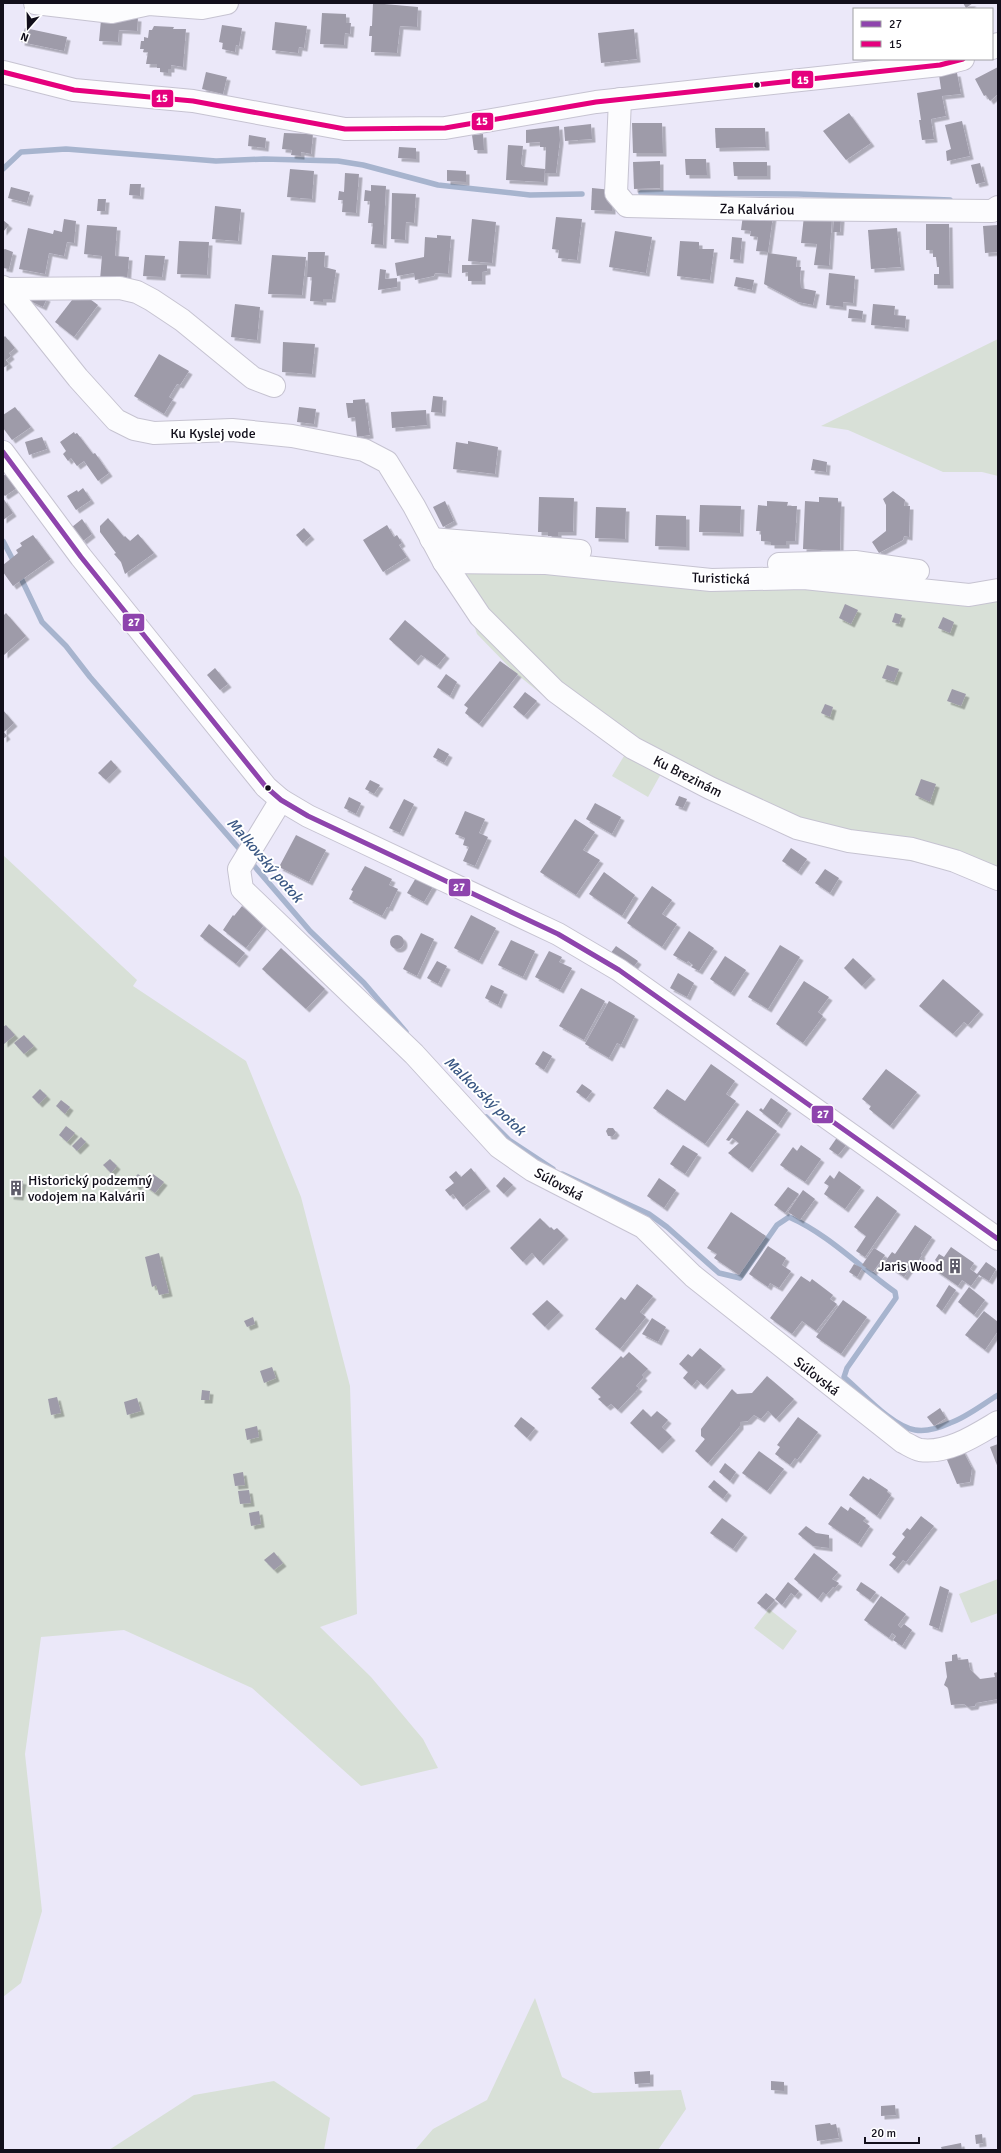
<svg xmlns="http://www.w3.org/2000/svg" width="1001" height="2153" font-family="Signika,sans-serif">
<defs>
<filter id="shadow"><feDropShadow dx="3.5" dy="3.5" stdDeviation="0" flood-color="#0004"/></filter>
</defs>
<rect width="100%" height="100%" fill="#ebe8f9"/>
<g fill="#d8e0d7">
<polygon points="998,339 998,476 982,472 943,472 848,430 821,426"/>
<polygon points="455,568 910,587 998,585 998,878 847,849 635,751 567,715 513,671 477,634"/>
<polygon points="627,751 662,772 648,797 612,776"/>
<polygon points="3,855 137,980 133,986 246,1061 301,1197 350,1386 357,1614 320,1627 371,1677 423,1739 438,1768 361,1786 252,1688 124,1630 41,1637 25,1754 42,1911 21,1983 3,1997"/>
<polygon points="998,1579 998,1613 971,1623 959,1594"/>
<polygon points="769,1609 797,1631 783,1650 754,1628"/>
<polygon points="535,1998 562,2077 593,2093 681,2090 686,2109 658,2150 415,2150 433,2129 487,2100"/>
<polygon points="274,2081 330,2118 324,2150 109,2150 194,2095"/>
</g>
<g fill="none" stroke-linecap="round" stroke-linejoin="round">
<g stroke="#a7b4ce" stroke-width="5.5">
<polyline points="3,169 21,152 66,149 216,161 264,159 338,161 363,165 438,185 530,195 582,194"/>
<polyline points="641,193 798,194 950,200"/>
<polyline points="3,541 15,564"/>
<polyline points="19,574 42,622 66,646 90,677 243,853"/>
<polyline points="250,861 310,931 364,983 406,1032"/>
<polyline points="486,1117 509,1140 553,1169"/>
<path d="M562,1174L649,1214L667,1227L719,1273L740,1278L777,1225L789,1217C828,1234 861,1268 895,1292L896,1298L847,1368L844,1377C862,1392 891,1426 915,1430C926,1432 939,1428 950,1423C967,1417 983,1404 998,1395"/>
</g>
</g>
<g fill="#9e9ba9" filter="url(#shadow)">
<polygon points="373,3 418,7 417,27 400,26 397,53 371,52 372,36 369,36 370,26 372,26"/>
<polygon points="963,3 973,3 966,8"/>
<polygon points="322,13 346,14 346,23 351,23 350,34 345,33 344,45 320,44"/>
<polygon points="119,16 138,18 137,31 119,30 118,42 99,41 101,20"/>
<polygon points="275,22 307,26 304,48 299,47 298,53 272,50"/>
<polygon points="222,25 242,28 239,46 236,45 235,52 222,49 223,43 219,42"/>
<polygon points="154,26 174,27 173,29 186,29 183,67 171,65 171,69 168,69 168,73 160,72 160,68 157,68 157,64 146,64 148,52 143,52 144,49 140,49 141,41 144,41 144,37 148,38 149,30 152,30"/>
<polygon points="25,28 67,37 64,51 21,42"/>
<polygon points="634,29 637,59 601,63 598,33"/>
<polygon points="998,67 998,94 990,101 986,95 984,96 975,79"/>
<polygon points="206,72 227,77 223,94 202,89"/>
<polygon points="957,73 961,94 942,96 946,116 931,119 934,139 922,140 919,120 921,120 917,93 941,89 939,75"/>
<polygon points="849,113 871,143 846,160 823,131"/>
<polygon points="962,121 970,156 947,161 946,151 951,149 945,125"/>
<polygon points="632,123 662,123 663,153 633,153"/>
<polygon points="591,124 592,139 565,141 564,127"/>
<polygon points="559,126 560,140 556,173 545,173 546,147 540,147 540,142 526,143 526,130"/>
<polygon points="715,128 765,128 766,147 716,148"/>
<polygon points="284,133 313,134 311,154 301,152 301,156 291,155 292,150 282,149"/>
<polygon points="483,134 484,150 474,150 472,135"/>
<polygon points="249,135 266,138 265,148 248,146"/>
<polygon points="508,145 523,146 521,164 524,167 545,169 544,182 506,180"/>
<polygon points="399,147 416,148 416,159 398,158"/>
<polygon points="685,159 706,159 707,175 686,175"/>
<polygon points="660,161 660,188 634,189 633,162"/>
<polygon points="733,162 767,162 767,176 734,176"/>
<polygon points="980,163 985,182 976,184 971,165"/>
<polygon points="290,169 314,171 312,199 287,197"/>
<polygon points="447,170 466,171 466,182 447,181"/>
<polygon points="345,173 359,174 356,213 342,212 343,200 338,200 339,191 344,192"/>
<polygon points="130,184 141,184 140,196 129,195"/>
<polygon points="371,185 386,186 383,245 371,244 373,223 368,223 370,201 364,201 365,190 371,191"/>
<polygon points="11,187 30,192 27,203 8,198"/>
<polygon points="592,188 612,190 612,211 591,210"/>
<polygon points="392,193 416,194 414,223 406,222 405,240 391,239"/>
<polygon points="98,199 106,199 105,211 97,211"/>
<polygon points="215,206 241,209 238,241 212,239"/>
<polygon points="743,215 773,216 768,252 756,251 758,237 750,236 751,231 741,230"/>
<polygon points="804,216 832,217 829,266 814,265 817,244 801,243"/>
<polygon points="556,217 582,219 577,260 558,258 559,250 552,249"/>
<polygon points="834,217 841,218 840,232 833,232"/>
<polygon points="64,219 76,221 74,243 67,242 64,256 49,253 45,274 19,269 28,228 53,234 54,230 62,232"/>
<polygon points="472,219 496,222 492,263 468,261"/>
<polygon points="3,220 9,225 3,232"/>
<polygon points="926,224 949,224 950,285 934,285 934,274 939,274 939,267 937,267 936,257 933,257 933,250 926,250"/>
<polygon points="87,225 117,227 115,256 129,257 127,282 100,280 102,256 84,254"/>
<polygon points="998,225 998,252 985,253 983,226"/>
<polygon points="897,228 901,267 871,269 868,230"/>
<polygon points="615,231 652,237 646,273 609,267"/>
<polygon points="437,235 451,236 448,274 435,273 434,276 415,280 414,273 397,276 395,263 424,257 425,237 437,238"/>
<polygon points="732,237 742,238 740,260 730,259"/>
<polygon points="179,241 209,242 207,275 177,274"/>
<polygon points="680,241 699,242 699,249 714,249 710,280 677,276"/>
<polygon points="5,249 13,252 9,269 3,268 3,250"/>
<polygon points="308,252 325,252 324,267 336,270 332,299 323,299 323,302 310,301 312,277 307,277"/>
<polygon points="768,253 797,257 796,267 801,267 800,277 801,288 816,291 813,305 798,302 764,284"/>
<polygon points="145,255 165,256 162,277 143,276"/>
<polygon points="272,255 306,257 302,295 268,294"/>
<polygon points="462,265 487,265 487,271 482,272 482,281 468,281 468,272 462,273"/>
<polygon points="380,269 386,270 385,279 397,278 397,287 378,290"/>
<polygon points="829,273 855,276 853,303 843,302 843,307 826,305"/>
<polygon points="736,277 754,280 752,290 734,286"/>
<polygon points="79,291 98,305 74,337 55,322"/>
<polygon points="31,292 47,298 43,307 28,300"/>
<polygon points="235,304 260,307 257,340 231,337"/>
<polygon points="873,304 895,306 894,315 906,316 905,328 871,325"/>
<polygon points="849,309 863,311 862,319 848,318"/>
<polygon points="5,336 15,348 9,353 11,356 6,360 9,364 3,368 3,338"/>
<polygon points="283,342 315,344 312,374 282,372"/>
<polygon points="159,354 189,371 180,385 177,384 169,397 173,399 164,414 134,396"/>
<polygon points="433,396 443,397 442,413 431,412"/>
<polygon points="365,399 370,435 357,437 355,417 348,418 346,403 353,403 353,400"/>
<polygon points="15,407 31,427 12,440 3,428 3,415"/>
<polygon points="299,407 316,409 314,424 297,422"/>
<polygon points="426,410 427,425 392,428 391,412"/>
<polygon points="74,432 75,434 77,433 93,454 95,453 109,473 98,481 84,461 77,466 71,458 68,461 63,454 66,451 60,442"/>
<polygon points="42,437 47,449 29,455 25,442"/>
<polygon points="468,441 498,447 495,474 453,469 456,442 468,444"/>
<polygon points="813,459 827,462 826,472 811,470"/>
<polygon points="9,472 20,486 5,496 3,494 3,476"/>
<polygon points="83,488 91,500 76,510 67,496 77,490 78,492"/>
<polygon points="893,491 905,500 904,506 910,506 909,537 904,536 903,540 879,553 872,542 886,531 886,505 883,499"/>
<polygon points="539,497 574,498 573,532 558,532 558,536 548,536 548,532 538,532"/>
<polygon points="819,497 838,498 838,503 841,503 840,551 803,549 805,501 819,502"/>
<polygon points="3,498 13,513 3,520"/>
<polygon points="445,501 454,521 443,527 433,507"/>
<polygon points="767,501 788,502 787,506 797,506 795,541 786,541 786,545 771,545 771,542 761,541 761,531 756,531 758,505 767,506"/>
<polygon points="700,505 741,506 740,533 699,532"/>
<polygon points="596,507 626,508 625,539 595,538"/>
<polygon points="656,515 686,516 686,547 655,546"/>
<polygon points="108,518 124,537 125,536 130,541 138,534 154,553 125,574 121,562 114,554 116,553 100,532 100,526"/>
<polygon points="82,519 92,534 83,541 72,527"/>
<polygon points="387,525 394,537 397,535 402,543 399,545 407,557 383,572 363,540"/>
<polygon points="304,528 311,536 303,543 296,535"/>
<polygon points="33,535 51,559 13,586 3,572 3,565 18,553 16,550 22,546 20,543"/>
<polygon points="845,604 858,610 851,624 839,618"/>
<polygon points="6,613 26,636 4,655 3,616"/>
<polygon points="895,613 902,615 899,624 892,622"/>
<polygon points="943,617 954,622 950,633 938,628"/>
<polygon points="405,620 446,655 437,666 421,655 415,662 389,639"/>
<polygon points="500,661 518,674 479,724 465,713 468,708 464,705"/>
<polygon points="887,665 899,669 894,682 882,678"/>
<polygon points="215,668 228,684 220,690 207,675"/>
<polygon points="446,674 457,682 450,696 437,687"/>
<polygon points="952,689 966,694 961,706 947,701"/>
<polygon points="525,692 537,701 524,716 513,707"/>
<polygon points="825,704 833,707 830,717 821,713"/>
<polygon points="3,710 14,723 4,732 7,736 3,739"/>
<polygon points="438,748 449,754 444,763 433,757"/>
<polygon points="111,760 118,768 106,780 98,773"/>
<polygon points="921,779 936,784 930,802 915,795"/>
<polygon points="370,780 380,785 374,794 365,789"/>
<polygon points="679,796 687,799 683,808 675,805"/>
<polygon points="349,797 361,803 356,814 344,808"/>
<polygon points="404,799 414,804 400,833 389,828"/>
<polygon points="595,803 621,817 612,834 586,819"/>
<polygon points="465,811 485,819 479,833 488,837 475,866 463,861 469,847 463,845 465,838 455,834"/>
<polygon points="575,819 595,832 583,850 600,860 576,895 540,872"/>
<polygon points="296,835 326,850 309,882 279,867"/>
<polygon points="791,848 807,859 798,872 782,861"/>
<polygon points="365,866 392,879 389,885 398,889 389,908 387,907 382,916 349,899 353,891 351,890"/>
<polygon points="825,869 839,878 830,893 815,883"/>
<polygon points="604,872 635,895 622,916 589,894"/>
<polygon points="417,876 434,885 424,902 407,893"/>
<polygon points="652,886 672,900 662,914 677,924 662,947 627,923"/>
<polygon points="242,906 264,925 246,948 223,930 233,915 234,916"/>
<polygon points="471,915 496,928 479,961 454,948"/>
<polygon points="209,924 245,953 236,964 200,936"/>
<polygon points="689,931 714,948 699,971 691,967 693,965 688,961 687,963 673,955"/>
<polygon points="421,933 434,939 417,976 403,969"/>
<circle cx="397" cy="942" r="7"/>
<polygon points="511,940 535,951 523,977 498,965"/>
<polygon points="780,945 800,957 768,1009 748,997"/>
<polygon points="616,946 638,961 632,969 610,954"/>
<polygon points="281,948 325,989 306,1009 262,969"/>
<polygon points="549,951 562,957 559,962 572,968 560,990 535,977"/>
<polygon points="725,956 746,970 731,993 710,979"/>
<polygon points="853,958 872,976 862,986 844,968"/>
<polygon points="437,961 447,966 438,984 427,978"/>
<polygon points="678,973 694,983 687,997 670,988"/>
<polygon points="943,979 980,1011 968,1025 964,1022 953,1034 919,1006"/>
<polygon points="804,981 829,997 818,1012 823,1016 803,1043 776,1024"/>
<polygon points="491,985 504,991 498,1005 485,998"/>
<polygon points="581,988 605,1001 584,1040 559,1026"/>
<polygon points="609,1001 635,1016 621,1045 617,1043 609,1058 585,1044"/>
<polygon points="6,1025 15,1035 4,1044 3,1027"/>
<polygon points="24,1035 34,1046 24,1054 14,1043"/>
<polygon points="543,1051 552,1056 544,1070 535,1064"/>
<polygon points="711,1064 735,1081 726,1094 736,1101 705,1144 653,1108 667,1089 685,1101"/>
<polygon points="886,1069 917,1092 890,1126 869,1109 871,1106 862,1099"/>
<polygon points="582,1084 592,1091 586,1099 576,1092"/>
<polygon points="40,1089 47,1096 39,1104 32,1097"/>
<polygon points="771,1098 788,1110 778,1125 759,1110 761,1108 763,1110"/>
<polygon points="61,1100 70,1107 65,1114 56,1106"/>
<polygon points="747,1110 777,1131 749,1169 728,1153 739,1143 732,1138 729,1141 726,1140"/>
<polygon points="66,1126 75,1133 67,1142 59,1135"/>
<polygon points="608,1128 613,1128 616,1132 613,1136 608,1136 606,1131"/>
<polygon points="838,1136 848,1143 838,1155 829,1149"/>
<polygon points="81,1137 86,1142 77,1151 72,1146"/>
<polygon points="683,1145 698,1154 685,1174 670,1164"/>
<polygon points="801,1145 821,1159 805,1182 780,1165 793,1147 797,1151"/>
<polygon points="110,1159 117,1166 111,1173 103,1165"/>
<polygon points="471,1168 487,1188 463,1207 453,1194 450,1196 445,1190 454,1183 449,1177 456,1171 461,1177"/>
<polygon points="839,1171 861,1187 845,1209 824,1194 829,1186 824,1183 830,1175 834,1179"/>
<polygon points="138,1174 144,1179 137,1187 131,1181"/>
<polygon points="153,1174 164,1182 155,1193 144,1185"/>
<polygon points="504,1177 513,1185 504,1194 496,1186"/>
<polygon points="659,1178 676,1190 664,1208 647,1196"/>
<polygon points="13,1179 23,1181 20,1197 10,1196"/>
<polygon points="788,1187 799,1194 785,1213 774,1205"/>
<polygon points="803,1190 815,1199 800,1220 788,1212"/>
<polygon points="877,1196 897,1211 865,1257 856,1251 866,1236 854,1227"/>
<polygon points="731,1212 766,1236 739,1275 714,1258 717,1254 707,1248"/>
<polygon points="540,1218 550,1228 551,1227 554,1230 557,1228 565,1236 540,1262 532,1253 523,1262 510,1248"/>
<polygon points="915,1225 932,1237 921,1254 922,1255 917,1263 915,1261 904,1277 884,1263 892,1252 895,1254"/>
<polygon points="768,1246 786,1258 782,1265 791,1271 779,1288 770,1283 768,1287 749,1274"/>
<polygon points="951,1247 974,1263 970,1269 977,1274 986,1262 996,1269 989,1281 979,1275 971,1286 962,1280 958,1286 935,1270 939,1264 935,1260 939,1254 944,1257"/>
<polygon points="874,1248 885,1255 873,1272 862,1265"/>
<polygon points="159,1253 169,1293 159,1295 156,1285 152,1287 145,1257"/>
<polygon points="854,1264 862,1268 857,1277 849,1272"/>
<polygon points="801,1276 810,1282 812,1279 833,1295 830,1299 837,1304 816,1331 802,1321 792,1334 770,1318"/>
<polygon points="637,1284 653,1296 640,1312 646,1317 620,1349 595,1329 621,1297 625,1300"/>
<polygon points="949,1285 956,1290 942,1311 936,1306"/>
<polygon points="969,1287 985,1300 974,1315 958,1302"/>
<polygon points="547,1300 560,1312 545,1327 532,1314"/>
<polygon points="843,1300 867,1317 841,1354 816,1337"/>
<polygon points="984,1311 998,1322 998,1331 985,1350 965,1335"/>
<polygon points="253,1317 255,1324 247,1327 244,1321"/>
<polygon points="652,1318 666,1327 658,1342 642,1334"/>
<polygon points="700,1348 722,1366 704,1386 697,1380 692,1386 683,1378 688,1372 679,1364 688,1354 692,1357"/>
<polygon points="629,1352 648,1369 642,1375 644,1377 636,1386 639,1388 618,1410 611,1404 607,1407 598,1399 601,1397 591,1388 621,1356 623,1358"/>
<polygon points="272,1367 276,1378 264,1383 260,1371"/>
<polygon points="767,1376 794,1399 776,1419 768,1411 761,1419 754,1415 748,1421 740,1422 740,1426 708,1463 695,1451 705,1439 701,1436 701,1429 732,1389 737,1394 752,1393"/>
<polygon points="202,1390 210,1391 209,1400 201,1400"/>
<polygon points="57,1397 61,1413 51,1415 48,1399"/>
<polygon points="137,1398 141,1411 127,1415 124,1402"/>
<polygon points="940,1408 946,1418 934,1426 927,1417"/>
<polygon points="643,1409 651,1417 657,1411 668,1420 662,1427 672,1437 659,1450 630,1423"/>
<polygon points="521,1417 535,1428 527,1438 514,1426"/>
<polygon points="798,1417 818,1432 797,1460 795,1458 790,1465 775,1454 780,1447 777,1445"/>
<polygon points="257,1426 259,1437 247,1440 245,1429"/>
<polygon points="998,1444 998,1468 990,1447"/>
<polygon points="962,1449 972,1468 970,1482 957,1484 945,1455"/>
<polygon points="759,1451 784,1469 767,1491 742,1473"/>
<polygon points="725,1463 736,1472 730,1481 719,1472"/>
<polygon points="243,1472 245,1485 235,1486 233,1474"/>
<polygon points="863,1476 869,1480 870,1478 888,1490 887,1492 891,1495 877,1516 849,1495"/>
<polygon points="714,1480 728,1492 723,1499 708,1487"/>
<polygon points="249,1490 251,1503 240,1504 238,1491"/>
<polygon points="841,1506 848,1511 850,1507 866,1518 863,1521 870,1526 858,1544 828,1524"/>
<polygon points="259,1511 261,1524 251,1526 249,1513"/>
<polygon points="921,1516 934,1526 906,1562 903,1560 895,1570 889,1565 896,1557 892,1554 905,1537 902,1534 907,1528 910,1530"/>
<polygon points="722,1518 744,1534 733,1549 710,1533"/>
<polygon points="806,1526 816,1533 829,1535 829,1548 813,1546 798,1534"/>
<polygon points="274,1552 283,1563 274,1570 264,1560"/>
<polygon points="814,1553 838,1572 832,1579 839,1583 835,1588 833,1587 826,1595 823,1592 818,1599 794,1579"/>
<polygon points="788,1582 799,1591 795,1596 791,1593 782,1605 775,1599"/>
<polygon points="861,1582 876,1592 870,1600 856,1590"/>
<polygon points="940,1586 949,1590 939,1629 929,1625"/>
<polygon points="766,1593 775,1600 766,1610 757,1603"/>
<polygon points="881,1596 906,1614 898,1625 901,1628 904,1624 912,1630 902,1646 893,1640 896,1636 892,1633 889,1638 864,1620"/>
<polygon points="957,1654 958,1660 968,1659 970,1669 980,1679 995,1677 994,1673 998,1672 998,1699 976,1703 975,1706 968,1707 964,1704 951,1705 948,1688 944,1685 947,1677 945,1662 952,1661 952,1655"/>
<polygon points="650,2071 650,2083 635,2084 634,2072"/>
<polygon points="771,2081 784,2082 784,2091 771,2090"/>
<polygon points="895,2105 896,2115 881,2116 881,2106"/>
<polygon points="830,2123 831,2125 836,2124 839,2138 817,2141 815,2125"/>
<polygon points="982,2134 983,2143 976,2144 975,2135"/>
<polygon points="961,2143 962,2150 942,2150 941,2147"/>
</g>
<g fill="none" stroke-linecap="round" stroke-linejoin="round">
<g stroke="#c6c3d1" stroke-width="24">
<g id="minor">
<polyline points="35,3 112,12 149,4 202,8 227,3"/>
<polyline points="992,48 998,44"/>
<polyline points="3,72 74,90 193,101 345,129 445,128 596,102 940,65 963,59"/>
<polyline points="620,99 616,193 627,206 760,209 992,211 998,207"/>
<polyline points="3,287 7,289 120,288 137,292 152,300 182,320 253,378 274,386"/>
<polyline points="7,289 78,378 116,420 134,429 154,433 232,430 292,436 364,450 387,462 414,506 444,562 480,616 555,691 633,748 710,788 797,828 849,841 912,849 955,861 998,879"/>
<polyline points="3,452 81,557 266,787 281,800 308,816 558,934 619,970 998,1239"/>
<polyline points="431,539 580,551"/>
<polyline points="444,562 546,563 711,580 804,578 969,595 998,590"/>
<polyline points="779,564 855,562 918,571"/>
<path d="M281,800L239,869L242,889L414,1054L499,1147L532,1170L643,1227L693,1276L903,1442C909,1445 915,1449 920,1450C948,1454 976,1435 998,1422"/>
</g>
</g>
<use href="#minor" stroke="#fcfcfe" stroke-width="22"/>
<g stroke="#fff" stroke-width="8">
<polyline id="bus-1" points="3,452 81,557 266,787 281,800 308,816 558,934 619,970 998,1239"/>
</g>
<g stroke="#fff" stroke-width="8">
<polyline id="bus-2" points="3,72 74,90 193,101 345,129 445,128 596,102 940,65 963,59"/>
</g>
<use href="#bus-1" stroke="#8e44ad" stroke-width="5"/>
<use href="#bus-2" stroke="#e5007d" stroke-width="5"/>
</g>
<defs>
<g id="building-bare" transform="scale(1.2)"><path d="M-4-6H4V6H1V3H-1V6H-4ZM-2.5-4.3h1.7v1.8h-1.7ZM.8-4.3h1.7v1.8H.8ZM-2.5-1h1.7V.8h-1.7ZM.8-1h1.7V.8H.8Z" fill="#5e5b69" stroke="#fff" stroke-width="2.5" paint-order="stroke"/></g>
</defs>
<g fill-rule="evenodd">
<use href="#building-bare" x="16" y="1188"/>
<use href="#building-bare" x="955" y="1266"/>
</g>
<g fill="#120f1b" stroke="#fff" stroke-width="1.5">
<circle cx="757" cy="85" r="3.5"/>
<circle cx="268" cy="788" r="3.5"/>
</g>
<g text-anchor="middle" stroke-width="4" stroke-linejoin="round" paint-order="stroke">
<g font-size="14" fill="#120f1b" stroke="#fff">
<text transform="translate(757 209) rotate(1)" y="5">Za Kalváriou</text>
<text x="213" y="438">Ku Kyslej vode</text>
<text transform="translate(721 578) rotate(2)" y="5">Turistická</text>
<text transform="translate(688 776) rotate(27)" y="5">Ku Brezinám</text>
<text transform="translate(559 1184) rotate(29)" y="5">Súľovská</text>
<text transform="translate(817 1376) rotate(38)" y="5">Súľovská</text>
</g>
<g font-size="14" fill="#120f1b" stroke="#fff" text-anchor="start">
<text x="28" y="1185">Historický podzemný<tspan x="28" dy="16">vodojem na Kalvárii</tspan></text>
<text x="943" y="1271" text-anchor="end">Jaris Wood</text>
</g>
<g font-size="15" font-style="italic" fill="#3a5783" stroke="#fff">
<text transform="translate(265 860) rotate(49)" y="5">Malkovský potok</text>
<text transform="translate(485 1096) rotate(44)" y="5">Malkovský potok</text>
</g>
</g>
<g stroke="#fff" stroke-width="1.5">
<rect x="791" y="70" width="23" height="19" rx="4" fill="#e5007d"/>
<rect x="151" y="89" width="23" height="19" rx="4" fill="#e5007d"/>
<rect x="471" y="112" width="23" height="19" rx="4" fill="#e5007d"/>
<rect x="122" y="613" width="23" height="19" rx="4" fill="#8e44ad"/>
<rect x="448" y="878" width="23" height="19" rx="4" fill="#8e44ad"/>
<rect x="811" y="1105" width="23" height="19" rx="4" fill="#8e44ad"/>
</g>
<g font-size="11" text-anchor="middle" font-weight="bold" fill="#fff">
<text x="803" y="84">15</text>
<text x="162" y="102">15</text>
<text x="482" y="125">15</text>
<text x="134" y="626">27</text>
<text x="459" y="891">27</text>
<text x="823" y="1118">27</text>
</g>
<rect width="1001" height="2153" fill="none" stroke="#120f1b" stroke-width="8"/>
<rect x="853" y="8" width="140" height="52" fill="#ffffff" stroke="#a09fa4"/>
<rect x="861" y="21" width="20" height="6" fill="#8e44ad" stroke="#a09fa4"/>
<text x="889" y="28" font-size="12" fill="#120f1b">27</text>
<rect x="861" y="41" width="20" height="6" fill="#e5007d" stroke="#a09fa4"/>
<text x="889" y="48" font-size="12" fill="#120f1b">15</text>
<g transform="translate(28 28) rotate(200)" stroke="#ffffff" stroke-width="3" paint-order="stroke">
<path d="M0-3L7 15L0 10L-7 15Z" fill="#120f1b"/>
<text y="-6" font-size="11" font-weight="bold" text-anchor="middle" fill="#120f1b">N</text>
</g>
<path d="M865 2137v6h54v-6" fill="none" stroke="#120f1b" stroke-width="2"/>
<text x="871" y="2137" font-size="12" fill="#120f1b" stroke="#ffffff" stroke-width="3" paint-order="stroke">20 m</text>
</svg>
